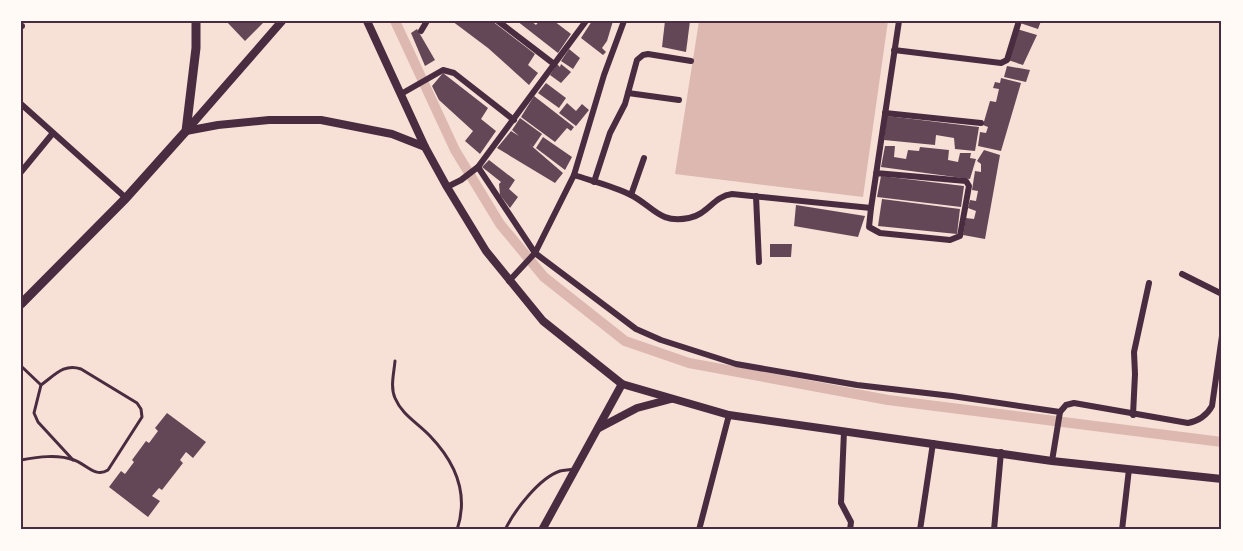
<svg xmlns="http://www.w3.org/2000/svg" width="1243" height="551" font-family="'Archivo Narrow',sans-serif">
<rect width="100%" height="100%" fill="#f7e1d7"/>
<polygon fill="#dcb8b0" points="699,21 888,21 863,197 675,174"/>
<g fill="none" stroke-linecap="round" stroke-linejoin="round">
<polyline stroke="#dcb8b0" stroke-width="10" points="395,21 455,150 500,224 544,277 625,341 689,363 888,400 1222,442"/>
</g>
<g fill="#644757">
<polygon points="226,21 265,21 245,41"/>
<polygon points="452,21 492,21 535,54 528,65 538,73 529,85 488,48"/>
<polygon points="517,21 531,21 536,25 539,21 554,21 571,34 558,53"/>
<polygon points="592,21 613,21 607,41 602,48 606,52 603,55 581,38"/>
<polygon points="665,21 690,21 686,52 662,47"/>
<polygon points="1021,21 1041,21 1038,29 1020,23"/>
<polygon points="417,29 435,60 425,66 411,33"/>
<polygon points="1017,29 1037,35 1023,65 1008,60"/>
<polygon points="569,49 580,58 573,69 561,61"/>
<polygon points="557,64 560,67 561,64 571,72 561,83 550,75"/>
<polygon points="1007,66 1030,70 1026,82 1004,77"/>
<polygon points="443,73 488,108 481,119 496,131 480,154 465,141 473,131 439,100 432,86"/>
<polygon points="1001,78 1021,83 1001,151 978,146 980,132 986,133 988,127 983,125 990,101 996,102 999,89 993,88 995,82 1000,83"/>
<polygon points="546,83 566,98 559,108 538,93"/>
<polygon points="534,96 574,127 571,131 567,128 555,142 521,117"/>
<polygon points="567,103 576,111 582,104 589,110 576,126 559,113"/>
<polygon points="887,116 979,127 975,151 955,149 954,138 936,135 935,145 884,140"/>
<polygon points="520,118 542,134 533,147 527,142 563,173 555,183 497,148 511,131 519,136 512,130"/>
<polygon points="543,137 572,157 565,170 536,148"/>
<polygon points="885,146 895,146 894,157 906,159 908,150 919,151 920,147 949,150 948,160 958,162 960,153 971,153 970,158 976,159 970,179 881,167"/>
<polygon points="984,150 1000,155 985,239 963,235 966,218 974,219 976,211 968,208 970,200 976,201 978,191 972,190 975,171 981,172 981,164 977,161"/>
<polygon points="489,160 515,180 509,189 518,197 510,208 500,195 499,184 501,182 482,167"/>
<polygon points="881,176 964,186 961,207 877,197"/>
<polygon points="882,199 960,209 957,234 878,226"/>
<polygon points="796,205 865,216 858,237 794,226"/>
<polygon points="770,244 792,244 791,257 770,257"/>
<polygon points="167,413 206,442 193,458 186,452 180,460 183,463 162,490 159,488 152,496 160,501 148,517 109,487 121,471 125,474 134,462 132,460 146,441 149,443 158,431 155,428"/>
</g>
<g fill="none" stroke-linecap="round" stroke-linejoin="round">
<g stroke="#4a2c40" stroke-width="3">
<path d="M395,361C394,373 390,387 395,398C402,415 418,423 430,436C455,462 469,494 457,530"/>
<polyline points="21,366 41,385 34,413 38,422 73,460"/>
<path d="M21,460C38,457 57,454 74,460C86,464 95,478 108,470L142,417L141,409L137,403L81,369C64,363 55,375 41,385"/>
<path d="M505,530C514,511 539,478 560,471C564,470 569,470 574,469"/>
</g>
<g stroke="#4a2c40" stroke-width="6">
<polyline points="498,21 554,64"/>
<polyline points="21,26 22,26"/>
<polyline points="421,31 427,21"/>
<polyline points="894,50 1001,63 1007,60 1019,21"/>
<polyline points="628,93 679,100"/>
<polyline points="401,94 443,70 454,73 514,120"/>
<polyline points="21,104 126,198"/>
<polyline points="885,113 981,123"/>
<polyline points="478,167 535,253 636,329 661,340 736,364 857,385 952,396 1060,412 1052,461"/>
<polyline points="21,172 53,133"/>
<polyline points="876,173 966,181 969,186 960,236 950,240 880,233 869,227 871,208 899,21"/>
<path d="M574,175C592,181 614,186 631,195C654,207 659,224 689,218C707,215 714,196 732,194L871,208"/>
<polyline points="594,182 610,133 625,104 637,60 643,55 648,54 691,61"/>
<polyline points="447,187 461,180 478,167 586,21"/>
<polyline points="631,195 644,158"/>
<polyline points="756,196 759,262"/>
<polyline points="1182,274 1222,294"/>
<polyline points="509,281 535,253 574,175 604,75 624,21"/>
<path d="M1060,412L1066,405L1074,403L1188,423C1198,421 1207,415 1212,406L1222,336"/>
<polyline points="1133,415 1135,374 1134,352 1149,283"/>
<polyline points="844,431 841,503 851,522 850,530"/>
<polyline points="699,530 729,415"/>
<polyline points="920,530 933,443"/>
<polyline points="994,530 1001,452"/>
<polyline points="1122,530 1129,469"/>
</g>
<g stroke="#4a2c40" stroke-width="8">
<polyline points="367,21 425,147"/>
<polyline points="186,131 218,125 269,120 321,120 392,134 425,147 447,187 486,251 543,321 622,384"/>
<polyline points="186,131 282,21"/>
<polyline points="599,428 637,408 671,399"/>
<polyline points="542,530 622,384 729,415 1052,461 1222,479"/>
</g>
<polyline stroke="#4a2c40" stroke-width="9" points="21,304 126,198 186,131 196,48 196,21"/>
</g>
<rect width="1243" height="551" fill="none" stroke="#fffaf5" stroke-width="45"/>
<rect x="22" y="22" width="1198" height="506" fill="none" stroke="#4a2c40" stroke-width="2"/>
</svg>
